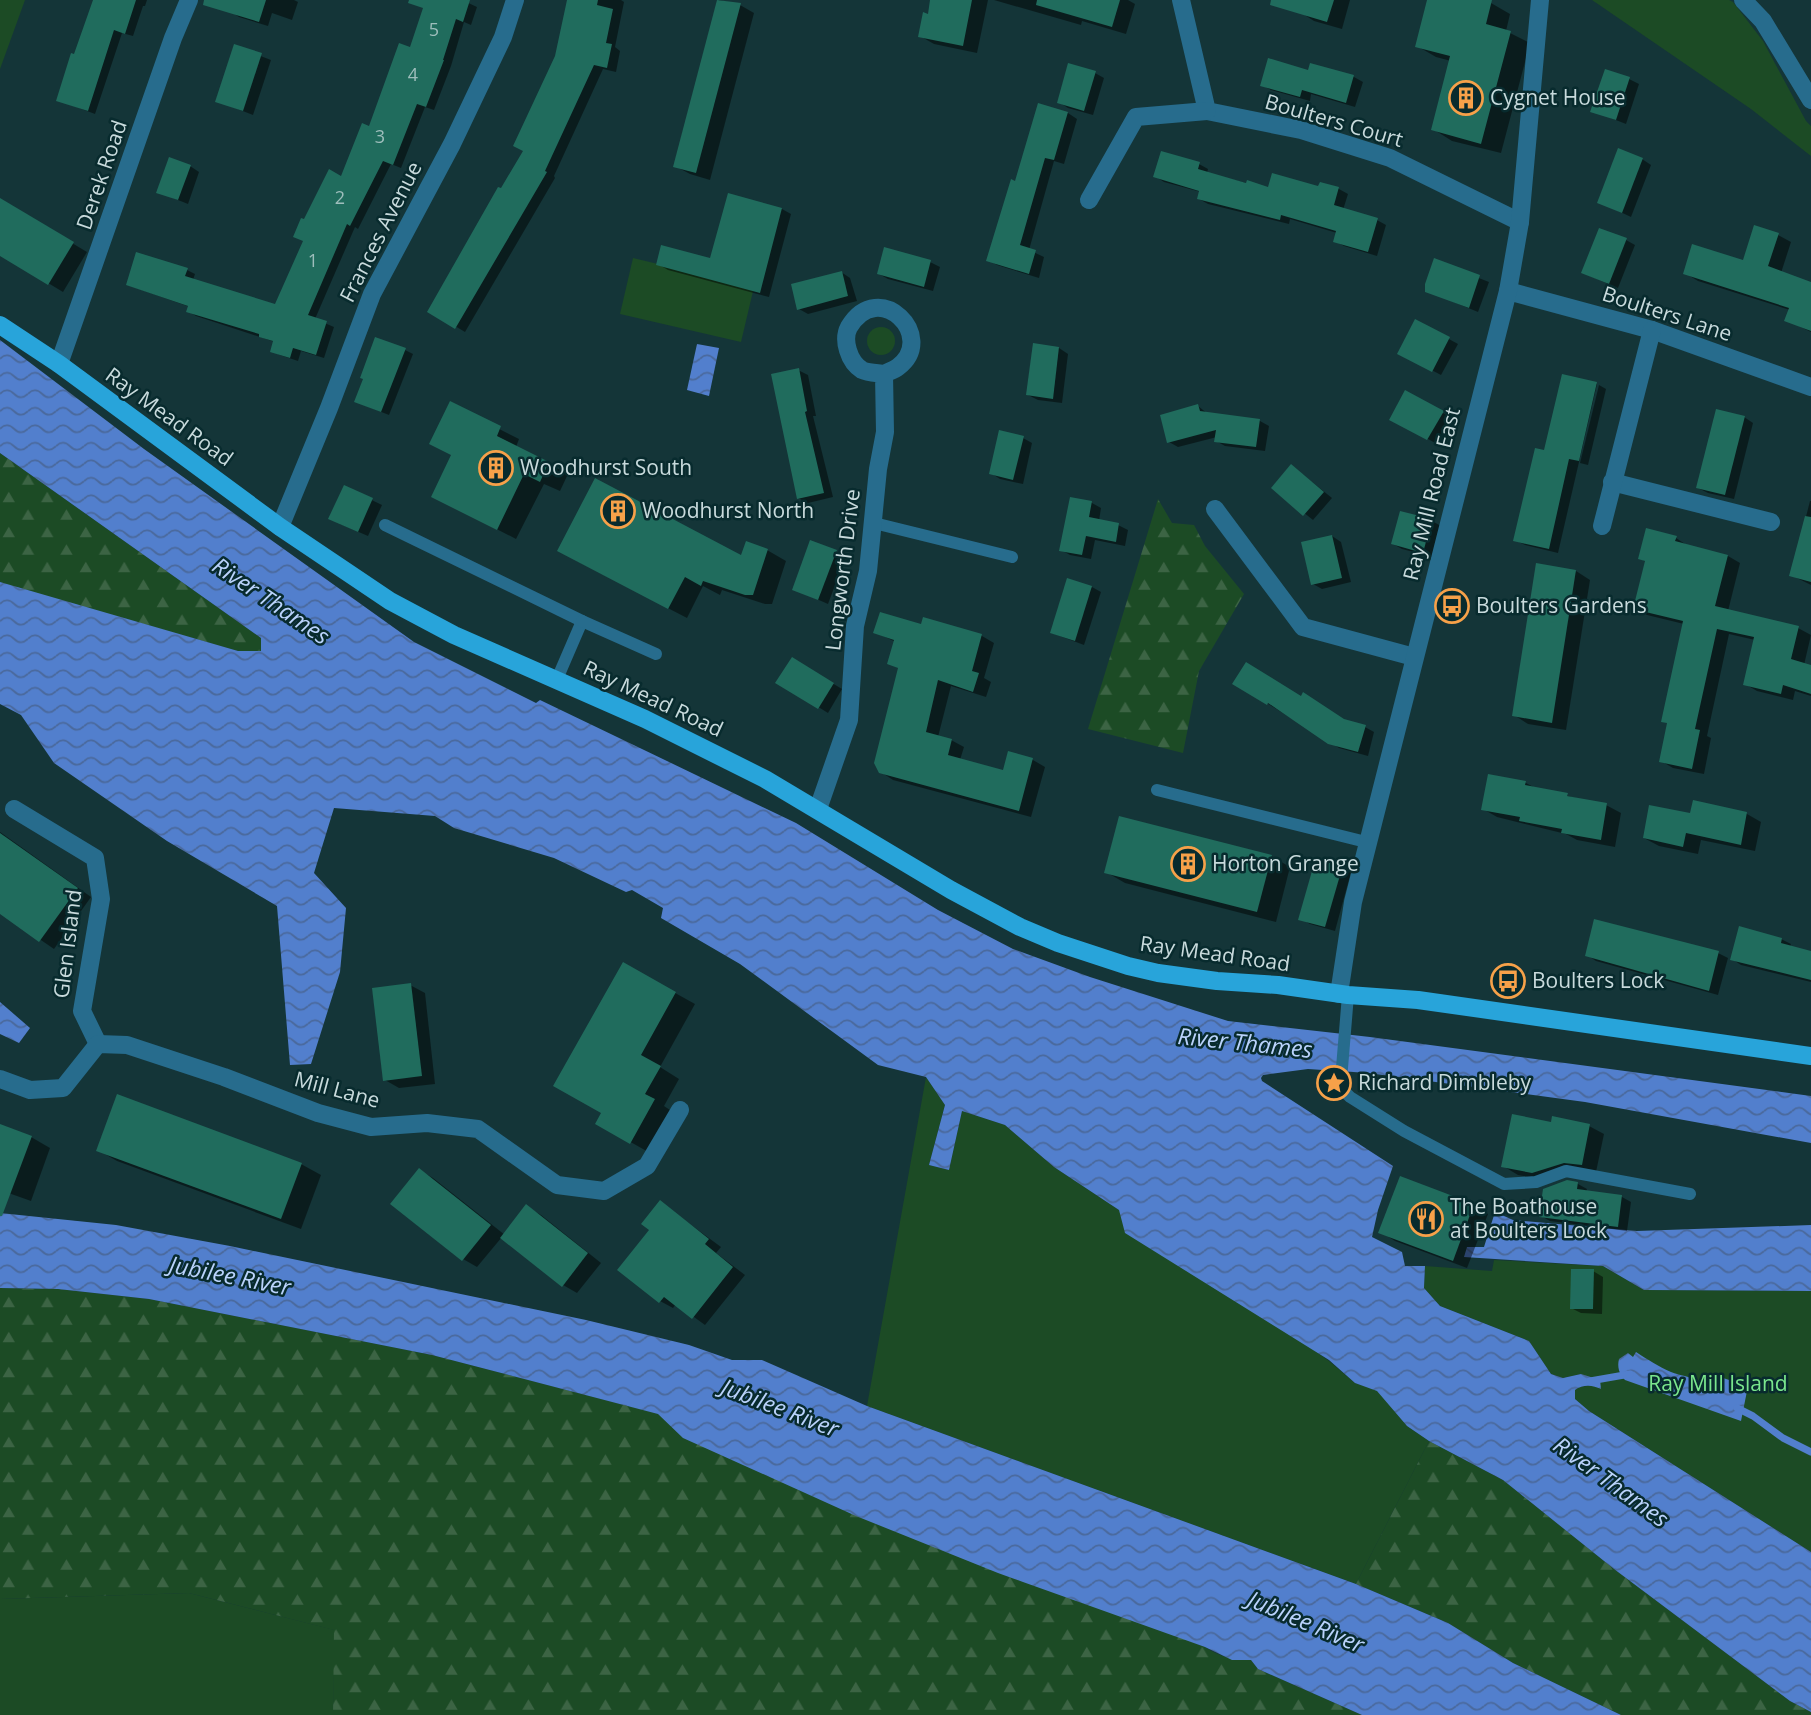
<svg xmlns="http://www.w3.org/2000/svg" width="1811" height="1715" font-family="'Open Sans',sans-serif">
<defs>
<pattern id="forest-firs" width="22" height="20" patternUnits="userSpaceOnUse" patternTransform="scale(1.75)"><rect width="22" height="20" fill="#1c4b25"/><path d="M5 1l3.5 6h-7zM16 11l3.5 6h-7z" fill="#3c6444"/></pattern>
<pattern id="water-waves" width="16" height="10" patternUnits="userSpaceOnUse" patternTransform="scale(1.75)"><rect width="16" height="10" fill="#527fcd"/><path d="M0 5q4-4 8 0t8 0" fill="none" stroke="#4a699c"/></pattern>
</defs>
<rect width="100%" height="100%" fill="#143538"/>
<g fill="#1c4b25">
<polygon points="0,0 25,0 0,69"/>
<polygon points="1592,0 1729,0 1733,2 1763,41 1806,121 1811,126 1811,156 1751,109"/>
<polygon points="633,258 754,287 741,342 620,314"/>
<circle cx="881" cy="341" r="14"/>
<polygon points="926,1077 945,1105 929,1165 949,1170 962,1111 1005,1125 1054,1167 1119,1210 1329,1361 1355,1383 1377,1390 1407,1426 1429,1441 1356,1584 867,1406"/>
<polygon points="1494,1260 1603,1266 1644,1290 1811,1291 1811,1552 1589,1411 1575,1399 1575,1390 1579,1387 1594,1385 1581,1374 1563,1378 1551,1374 1529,1341 1440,1306 1424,1288 1425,1266 1492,1271"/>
<polygon points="189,1593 335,1630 333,1715 0,1715 0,1599"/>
</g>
<g fill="url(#forest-firs)">
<polygon points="0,453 261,638 261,651 238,651 3,584 0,582"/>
<polygon points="1158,499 1172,523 1194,525 1205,546 1244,594 1199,671 1183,753 1088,729"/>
<path d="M0,1288L58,1289L149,1299L432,1355L659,1414L684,1438L1205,1647C1220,1657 1234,1660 1251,1660L1258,1669L1362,1715H333L334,1630L189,1593L0,1599Z"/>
<polygon points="1429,1441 1503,1480 1614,1569 1790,1701 1811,1712 1811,1715 1621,1715 1513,1663 1448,1623 1356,1584"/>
</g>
<g fill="url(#water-waves)">
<path d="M0,340L144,449L414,642L536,703L540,700L796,823L938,910L1013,949L1090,977L1228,1021L1370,1037L1811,1096V1143L1585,1102L1368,1073L1308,1069L1263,1075L1261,1078L1262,1081L1393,1166L1378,1210L1372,1237L1402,1252L1405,1266H1425L1424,1288L1440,1306L1529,1341L1551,1374L1563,1378L1581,1374L1600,1380L1601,1389C1593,1385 1583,1384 1575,1390V1399L1589,1411L1811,1552V1712L1790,1701L1614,1569L1503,1480L1429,1441L1407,1426L1377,1391L1355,1383L1329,1360L1125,1233L1119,1210L1054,1167L1005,1125L962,1111L949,1170L929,1165L945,1105L926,1077L878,1065L740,964L661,918L663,908L632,890L626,892L554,858L454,828L435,816L334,808L314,873L346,908L340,972L311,1064L290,1065L277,906L167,841L54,763L21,715L0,704V582L238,651H261V638L0,453Z"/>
<polygon points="697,344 719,348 709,396 687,390"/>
<polygon points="0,1002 30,1028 19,1043 0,1034"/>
<polygon points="1495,1212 1513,1220 1637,1231 1811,1225 1811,1291 1644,1290 1603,1266 1464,1257 1467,1247 1484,1247"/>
<polygon points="0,1213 116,1225 230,1246 586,1320 689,1345 732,1360 762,1360 867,1406 1356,1584 1448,1623 1513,1663 1621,1715 1362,1715 1258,1669 1251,1660 1232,1660 1205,1647 998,1573 856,1516 683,1438 658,1414 432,1355 149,1299 58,1289 0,1288"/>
<path d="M1636,1352C1647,1359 1659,1367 1671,1372C1680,1376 1690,1375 1697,1383H1714L1723,1378L1748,1386L1741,1421L1625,1380C1619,1374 1617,1367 1619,1359L1628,1353L1633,1357Z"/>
</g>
<g fill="#0007">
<polygon points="97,0 147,0 145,6 143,6 133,36 122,33 95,114 58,100"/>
<polygon points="233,0 294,0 298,2 292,20 272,13 268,26 239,17 230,11"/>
<polygon points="427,0 462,0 477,7 471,25 464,22 451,66 434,110 425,107 401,168 391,164 358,229 355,227 315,319 334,327 324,358 301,351 298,361 280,355 272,351 275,342 196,316 188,311 190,307 128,285 187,270 195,274 193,280 276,306 305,241 305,221 342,178 370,128 411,50"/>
<polygon points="568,0 621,0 624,2 615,47 620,51 616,72 603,69 554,176 555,178 465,332 430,311 525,151 556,57"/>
<polygon points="719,0 740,5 754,13 710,180 690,174 675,166"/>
<polygon points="952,0 988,0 977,53 934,44 920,36 948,19"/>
<polygon points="994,0 1128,0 1135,4 1126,34 1082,21 1081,25"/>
<polygon points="1304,0 1350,0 1342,29 1314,21 1300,12"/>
<polygon points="1429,0 1478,0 1491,3 1510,14 1506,31 1530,43 1501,153 1452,141 1433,129 1451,61 1436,57 1417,46"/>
<polygon points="235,46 271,60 253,115 217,101"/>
<polygon points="1312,65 1354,77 1363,82 1355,107 1311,94 1310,101 1271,90 1262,85 1309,72"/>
<polygon points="1095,73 1104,78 1093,115 1068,108 1059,102"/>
<polygon points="1629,79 1639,84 1626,124 1593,111"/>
<polygon points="1039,105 1068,113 1077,119 1064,164 1054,161 1029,250 1044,257 1039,278 997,265 988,260 1016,183"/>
<polygon points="1642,159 1651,165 1631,217 1599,202"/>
<polygon points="1199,164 1208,169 1207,173 1269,189 1319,189 1321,184 1339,189 1348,194 1343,210 1377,220 1386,225 1377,256 1344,246 1335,241 1337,233 1290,219 1289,224 1208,204 1199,199 1201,192 1164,182 1155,176"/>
<polygon points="190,166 199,172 188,204 158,192"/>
<polygon points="729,195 782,209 791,214 769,297 668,270 658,264 711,260"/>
<polygon points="0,200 87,252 63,292 0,254"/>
<polygon points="1778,235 1791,242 1781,273 1811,284 1811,332 1787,320 1790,310 1698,281 1685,273 1744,262"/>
<polygon points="1626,240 1635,245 1618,288 1583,273"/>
<polygon points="1435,261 1489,282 1478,312 1427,291"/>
<polygon points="930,262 940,267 933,291 888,279 879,274"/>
<polygon points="841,272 850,278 857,301 808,314 799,309"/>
<polygon points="1416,321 1458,344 1441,375 1399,353"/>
<polygon points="1034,345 1059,348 1068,354 1062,403 1038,400 1028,395"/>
<polygon points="405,350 413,354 389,415 356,402"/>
<polygon points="798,370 808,375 816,416 813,416 833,497 808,503 798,498"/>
<polygon points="1563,376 1597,384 1558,553 1525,545 1515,540 1546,452"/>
<polygon points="1599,385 1606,389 1588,465 1580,463"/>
<polygon points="1406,392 1452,418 1437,444 1392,419"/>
<polygon points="450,404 519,439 516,447 568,474 560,491 544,484 516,539 433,496 453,456"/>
<polygon points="1198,406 1208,414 1260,421 1269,426 1265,451 1225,446 1216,441 1217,437 1178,447 1169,442"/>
<polygon points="1744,417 1753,423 1734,499 1708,493 1698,488"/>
<polygon points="1023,438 1032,443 1023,484 1000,479 991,473"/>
<polygon points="1292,466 1332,498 1313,520 1273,488"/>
<polygon points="345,487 382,505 368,536 340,524"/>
<polygon points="1071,499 1092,503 1101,508 1099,521 1118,525 1128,530 1125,546 1095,540 1091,559 1070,555 1061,550"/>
<polygon points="1810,501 1811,501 1811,585 1791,575"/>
<polygon points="1401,513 1432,521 1441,526 1433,557 1402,549 1393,544"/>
<polygon points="1332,536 1341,542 1351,582 1322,589 1313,584"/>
<polygon points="1676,538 1688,546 1728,556 1740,563 1728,611 1798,628 1811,635 1804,665 1811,667 1811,696 1795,691 1793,700 1757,691 1745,684 1755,640 1729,634 1707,736 1711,738 1704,774 1673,768 1661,761 1684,624 1647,615 1635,608 1646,562 1640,558"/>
<polygon points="812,542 846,556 828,604 794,589"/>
<polygon points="767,550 786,561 772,604 765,604 722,590 720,595 703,586 687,618 577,561 742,557"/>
<polygon points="1576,571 1590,580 1566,730 1528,724 1514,715"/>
<polygon points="1092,587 1101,592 1084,645 1052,633"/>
<polygon points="924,619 982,636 994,643 984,678 991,682 986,697 951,686 938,737 951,740 964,747 960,760 1005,772 1010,754 1033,760 1045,767 1031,817 893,780 881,772 900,669 889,663 896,642 875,632 922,626"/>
<polygon points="792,659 842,689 828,713 778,682"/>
<polygon points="1235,683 1301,698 1346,722 1365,727 1374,732 1368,756 1339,748"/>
<polygon points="1489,776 1526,783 1537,789 1606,805 1621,813 1615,847 1577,840 1566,834 1497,817 1483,809"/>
<polygon points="1747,814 1761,822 1755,851 1701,840 1698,854 1659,846 1644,838 1692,816"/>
<polygon points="0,832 91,897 54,949 0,912"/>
<polygon points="1271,856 1290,867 1276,922 1125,883 1106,872"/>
<polygon points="1342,867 1351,872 1335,931 1310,924 1301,919"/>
<polygon points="1781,939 1791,944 1790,947 1811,953 1811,982 1741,965 1732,959"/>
<polygon points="1718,953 1728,958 1718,995 1596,961 1587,955"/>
<polygon points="623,964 695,1004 660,1067 679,1079 664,1106 673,1112 650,1153 597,1123 604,1112"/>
<polygon points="410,985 425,993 435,1084 399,1088 385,1080"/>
<polygon points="0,1126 31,1137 50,1148 31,1201 0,1190"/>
<polygon points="1589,1126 1604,1134 1596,1172 1579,1170 1548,1181 1518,1175 1503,1166"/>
<polygon points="98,1150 301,1164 321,1175 301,1229 117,1161"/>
<polygon points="419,1170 433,1178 505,1235 527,1207 541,1215 601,1263 577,1293 563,1285 502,1237 477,1267 463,1259"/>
<polygon points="1401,1178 1474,1205 1488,1214 1467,1268 1395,1241 1381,1232"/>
<polygon points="1567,1182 1578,1184 1587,1189 1586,1192 1622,1197 1631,1202 1627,1231 1550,1221 1541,1216"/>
<polygon points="660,1202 721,1247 716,1253 745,1275 705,1325 676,1304 673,1308 660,1301 651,1230"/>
<polygon points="1593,1271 1603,1277 1602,1314 1581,1313 1571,1308"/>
</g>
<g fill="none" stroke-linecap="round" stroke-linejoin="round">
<g stroke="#527fcd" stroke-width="7">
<polyline points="1590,1381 1630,1374"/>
<polyline points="1737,1408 1753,1416 1783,1438 1811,1452"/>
</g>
</g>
<g fill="#206c5d">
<polygon points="93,0 136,0 125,34 114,30 88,111 56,101 71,53 74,54"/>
<polygon points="204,0 266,0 259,22 203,5"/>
<polygon points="409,0 470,0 463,22 456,19 443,60 444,60 426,107 417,104 393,165 383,161 350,226 347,224 308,315 327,321 316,355 293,348 290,358 270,352 273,341 259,337 259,334 186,312 188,306 126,285 136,252 188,268 185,276 275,304 303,241 293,237 301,218 304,219 329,169 341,176 362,123 369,126 399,43 410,47 423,8 408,3"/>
<polygon points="567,0 598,0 597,5 613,9 606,43 612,44 607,68 594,65 545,171 547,172 455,329 427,312 498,187 501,188 523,151 513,146 555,56"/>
<polygon points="717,0 741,3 696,173 673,167"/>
<polygon points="930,0 972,0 963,46 918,37 923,12 928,14"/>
<polygon points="1037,0 1120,0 1112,27 1036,5"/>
<polygon points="1271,0 1334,0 1327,22 1270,5"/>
<polygon points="1427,0 1492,0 1486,24 1511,31 1481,144 1431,130 1450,56 1415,47"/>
<polygon points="234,44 262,53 243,111 215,102"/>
<polygon points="1268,58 1308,70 1310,63 1354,75 1346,103 1302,90 1300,97 1260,86"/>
<polygon points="1068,63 1096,71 1084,111 1057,103"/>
<polygon points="1605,69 1630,77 1616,120 1590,112"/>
<polygon points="1038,103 1068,112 1054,160 1045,158 1020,245 1036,250 1029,274 986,261 1011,179 1015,181"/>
<polygon points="1618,148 1643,158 1622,213 1597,203"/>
<polygon points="1161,151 1200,162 1198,169 1246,183 1247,180 1268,187 1272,173 1318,186 1320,182 1339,187 1334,205 1378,218 1368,252 1333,242 1336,231 1281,215 1280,220 1197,199 1199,191 1153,177"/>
<polygon points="169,157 191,165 178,200 156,193"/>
<polygon points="728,193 782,208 760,293 656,265 661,245 710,258"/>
<polygon points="0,198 74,242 48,285 0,256"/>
<polygon points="1754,225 1779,233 1768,266 1811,282 1811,331 1784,321 1789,308 1683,274 1692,244 1743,260"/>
<polygon points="1599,228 1627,238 1609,284 1581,273"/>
<polygon points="884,247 931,260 924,287 877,274"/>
<polygon points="1434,258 1480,275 1469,308 1425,292 1425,284"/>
<polygon points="842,271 848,296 797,310 791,284"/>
<polygon points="1415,319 1450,337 1432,372 1397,354"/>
<polygon points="375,337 406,348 381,412 354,402 363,379 360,378"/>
<polygon points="1033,343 1059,347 1053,399 1026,395"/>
<polygon points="799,368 807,411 805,412 824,493 797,499 771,374"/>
<polygon points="1562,374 1597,382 1579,461 1569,459 1549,549 1513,541 1535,448 1544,450"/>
<polygon points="1405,390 1444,411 1427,440 1389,420"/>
<polygon points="450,401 501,426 497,436 549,462 540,482 524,474 497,530 431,497 451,455 429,444"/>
<polygon points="1198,404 1200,411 1260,419 1256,447 1214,442 1216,430 1167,443 1160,415"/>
<polygon points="1716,409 1745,416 1725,495 1696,488"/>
<polygon points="999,430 1024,436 1013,480 989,474"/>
<polygon points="1291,464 1324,492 1303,516 1271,488"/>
<polygon points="595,478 741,555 746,541 768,549 753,595 745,595 703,581 701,586 685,577 668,609 557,551"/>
<polygon points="344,485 373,498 358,532 328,519"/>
<polygon points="1070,497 1092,501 1089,517 1119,523 1116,542 1086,536 1082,555 1059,551"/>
<polygon points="1400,511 1432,519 1423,553 1391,544"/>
<polygon points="1805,516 1811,517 1811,582 1789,576"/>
<polygon points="1646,528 1677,536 1675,541 1728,555 1715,606 1799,626 1791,659 1811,665 1811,694 1783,685 1781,694 1743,685 1754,637 1717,629 1695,729 1700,730 1692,769 1659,762 1667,723 1661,722 1683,621 1633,609 1645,561 1638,559"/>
<polygon points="1332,535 1342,578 1311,585 1301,542"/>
<polygon points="810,540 837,550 818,600 792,590"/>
<polygon points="1536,563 1576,570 1552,723 1512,716"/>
<polygon points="1067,578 1092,586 1075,641 1050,633"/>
<polygon points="880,612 921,624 923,617 982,634 972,671 979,673 973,692 938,680 926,732 952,739 948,755 1003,770 1008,751 1033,758 1019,811 879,773 874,763 898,668 887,664 894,640 873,633"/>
<polygon points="792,657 834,683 818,709 775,683"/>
<polygon points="1246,662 1301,696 1303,692 1344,719 1366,725 1358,752 1328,744 1268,703 1267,705 1232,684"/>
<polygon points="1488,774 1526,781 1525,785 1568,793 1567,796 1607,803 1601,840 1561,833 1562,829 1519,821 1520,817 1481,810"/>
<polygon points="1693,800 1747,812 1741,845 1686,833 1683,847 1643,838 1649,805 1690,813"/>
<polygon points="1119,816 1272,855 1257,912 1104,873"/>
<polygon points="0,833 78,888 39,942 0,914"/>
<polygon points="1316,857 1343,865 1325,927 1298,920"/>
<polygon points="1594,919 1719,951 1709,991 1585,956"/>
<polygon points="1739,926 1782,938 1781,943 1811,951 1811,980 1730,960"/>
<polygon points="623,962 676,992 641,1055 661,1066 645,1094 655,1099 630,1144 595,1124 601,1113 553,1086"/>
<polygon points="411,983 422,1076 383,1081 372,988"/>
<polygon points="117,1094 302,1163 281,1219 96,1151"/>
<polygon points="1512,1114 1551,1122 1552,1116 1590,1124 1582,1165 1564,1163 1532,1173 1501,1167"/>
<polygon points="0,1124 32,1136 2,1216 0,1216"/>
<polygon points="419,1168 491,1225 462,1261 390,1204"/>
<polygon points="1400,1176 1474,1204 1453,1261 1378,1233"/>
<polygon points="1567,1180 1578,1182 1577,1189 1622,1195 1618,1227 1539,1217 1543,1189"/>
<polygon points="660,1200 709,1239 705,1244 733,1267 692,1319 664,1297 659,1303 617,1270 649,1230 641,1224"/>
<polygon points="526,1204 588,1253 562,1287 500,1238"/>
<polygon points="1571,1269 1594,1269 1593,1309 1570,1309"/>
</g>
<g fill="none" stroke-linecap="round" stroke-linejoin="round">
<g stroke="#276c8d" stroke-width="12">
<polyline points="874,523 1012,557"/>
<polyline points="385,525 582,621 557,679"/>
<polyline points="582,621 656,654"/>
<polyline points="1157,790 1370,843"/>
<polyline points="1348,995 1341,1080 1343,1090 1350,1097 1404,1131 1504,1184 1536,1182 1566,1171 1690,1194"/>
</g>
<g stroke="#276c8d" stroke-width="18">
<polyline points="1181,0 1207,111 1301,130 1390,158 1520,222"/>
<polyline points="1743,0 1763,21 1811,100"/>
<polyline points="1089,200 1136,117 1207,111"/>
<polyline points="1508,291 1652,330 1811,387"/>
<polyline points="59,364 173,38 189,0"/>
<polyline points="1612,482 1771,522"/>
<polyline points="1215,509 1303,627 1414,657"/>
<polyline points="1602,526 1652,330"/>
<polyline points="280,527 329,408 372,294 452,144 503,37 515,0"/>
<polyline points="14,809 95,858 101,899 82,1011 98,1044"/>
<path d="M818,809L849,720L855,626L868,571L878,469L885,432L884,374C878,373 868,373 862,370C849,362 842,340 849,327C879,277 938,337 898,367C894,370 888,372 884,374"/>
<polyline points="1339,994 1353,902 1508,291 1520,222 1540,0"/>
<polyline points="0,1079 30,1090 63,1088 98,1044 127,1045 224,1077 318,1113 371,1127 427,1123 478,1129 557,1185 604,1191 647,1166 680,1110"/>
</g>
<polyline stroke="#28a4da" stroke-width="18" points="0,325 59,364 280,527 390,601 454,635 645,719 765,779 951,890 1020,927 1058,943 1128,966 1158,973 1217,981 1278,985 1348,995 1418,1000 1811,1056"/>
</g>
<defs>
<g id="building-ring" transform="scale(1.75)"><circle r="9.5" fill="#082b2e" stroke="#f7a149" stroke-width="1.5"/><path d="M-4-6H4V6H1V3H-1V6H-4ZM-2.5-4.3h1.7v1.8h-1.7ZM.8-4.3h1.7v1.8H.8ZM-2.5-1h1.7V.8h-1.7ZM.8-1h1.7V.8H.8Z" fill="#f7a149"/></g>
<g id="bus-ring" transform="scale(1.75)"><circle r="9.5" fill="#082b2e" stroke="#f7a149" stroke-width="1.5"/><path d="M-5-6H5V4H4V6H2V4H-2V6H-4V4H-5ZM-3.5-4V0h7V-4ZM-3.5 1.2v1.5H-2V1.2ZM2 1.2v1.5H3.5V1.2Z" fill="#f7a149"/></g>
<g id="sight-ring" transform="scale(1.75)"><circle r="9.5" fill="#082b2e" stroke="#f7a149" stroke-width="1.5"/><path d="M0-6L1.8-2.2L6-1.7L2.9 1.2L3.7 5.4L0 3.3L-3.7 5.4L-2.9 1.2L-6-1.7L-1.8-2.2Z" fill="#f7a149"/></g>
<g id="restaurant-ring" transform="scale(1.75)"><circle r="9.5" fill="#082b2e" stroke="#f7a149" stroke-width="1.5"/><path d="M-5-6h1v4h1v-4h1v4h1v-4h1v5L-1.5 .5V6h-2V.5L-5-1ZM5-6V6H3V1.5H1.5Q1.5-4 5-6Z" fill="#f7a149"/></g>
</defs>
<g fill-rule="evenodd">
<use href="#building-ring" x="1466" y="98"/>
<use href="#building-ring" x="496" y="468"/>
<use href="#building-ring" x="618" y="511"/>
<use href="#bus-ring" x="1452" y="606"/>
<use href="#building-ring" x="1188" y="864"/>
<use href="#bus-ring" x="1508" y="981"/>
<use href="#sight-ring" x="1334" y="1083"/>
<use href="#restaurant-ring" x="1426" y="1219"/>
</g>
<g text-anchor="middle" stroke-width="5" stroke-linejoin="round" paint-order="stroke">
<g font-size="18" fill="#9ebebc">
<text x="434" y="36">5</text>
<text x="413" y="81">4</text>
<text x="380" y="143">3</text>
<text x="340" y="204">2</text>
<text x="313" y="267">1</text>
</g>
<g font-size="21" fill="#c8dadc" stroke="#082b2e" text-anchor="start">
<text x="1490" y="105">Cygnet House</text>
<text x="520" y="475">Woodhurst South</text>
<text x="642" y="518">Woodhurst North</text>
<text x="1476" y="613">Boulters Gardens</text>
<text x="1212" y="871">Horton Grange</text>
<text x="1532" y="988">Boulters Lock</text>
<text x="1358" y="1090">Richard Dimbleby</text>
<text x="1450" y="1214">The Boathouse<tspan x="1450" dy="24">at Boulters Lock</tspan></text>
</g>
<g font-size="21" fill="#c8dadc" stroke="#082b2e">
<text transform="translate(1334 121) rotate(16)" y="7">Boulters Court</text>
<text transform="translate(102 175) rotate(-71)" y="7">Derek Road</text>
<text transform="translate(381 232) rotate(-63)" y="7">Frances Avenue</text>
<text transform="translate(1667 314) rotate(18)" y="7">Boulters Lane</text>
<text transform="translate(169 417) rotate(36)" y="7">Ray Mead Road</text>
<text transform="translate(1432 494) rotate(-76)" y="7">Ray Mill Road East</text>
<text transform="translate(843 570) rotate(-83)" y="7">Longworth Drive</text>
<text transform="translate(653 699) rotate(25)" y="7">Ray Mead Road</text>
<text transform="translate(68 944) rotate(-83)" y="7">Glen Island</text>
<text transform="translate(1215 954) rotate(8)" y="7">Ray Mead Road</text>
<text transform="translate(337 1090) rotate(15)" y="7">Mill Lane</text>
</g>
<g font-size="21" fill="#7ae68d" stroke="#082b2e">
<text x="1718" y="1391">Ray Mill Island</text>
</g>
<g font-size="23" font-style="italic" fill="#bad3fc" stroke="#082b2e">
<text transform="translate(271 601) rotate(34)" y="8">River Thames</text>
<text transform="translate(1245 1043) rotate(6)" y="8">River Thames</text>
<text transform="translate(230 1276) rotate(11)" y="8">Jubilee River</text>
<text transform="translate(780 1408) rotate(21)" y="8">Jubilee River</text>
<text transform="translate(1611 1482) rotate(36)" y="8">River Thames</text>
<text transform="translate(1306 1622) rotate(23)" y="8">Jubilee River</text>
</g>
</g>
</svg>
